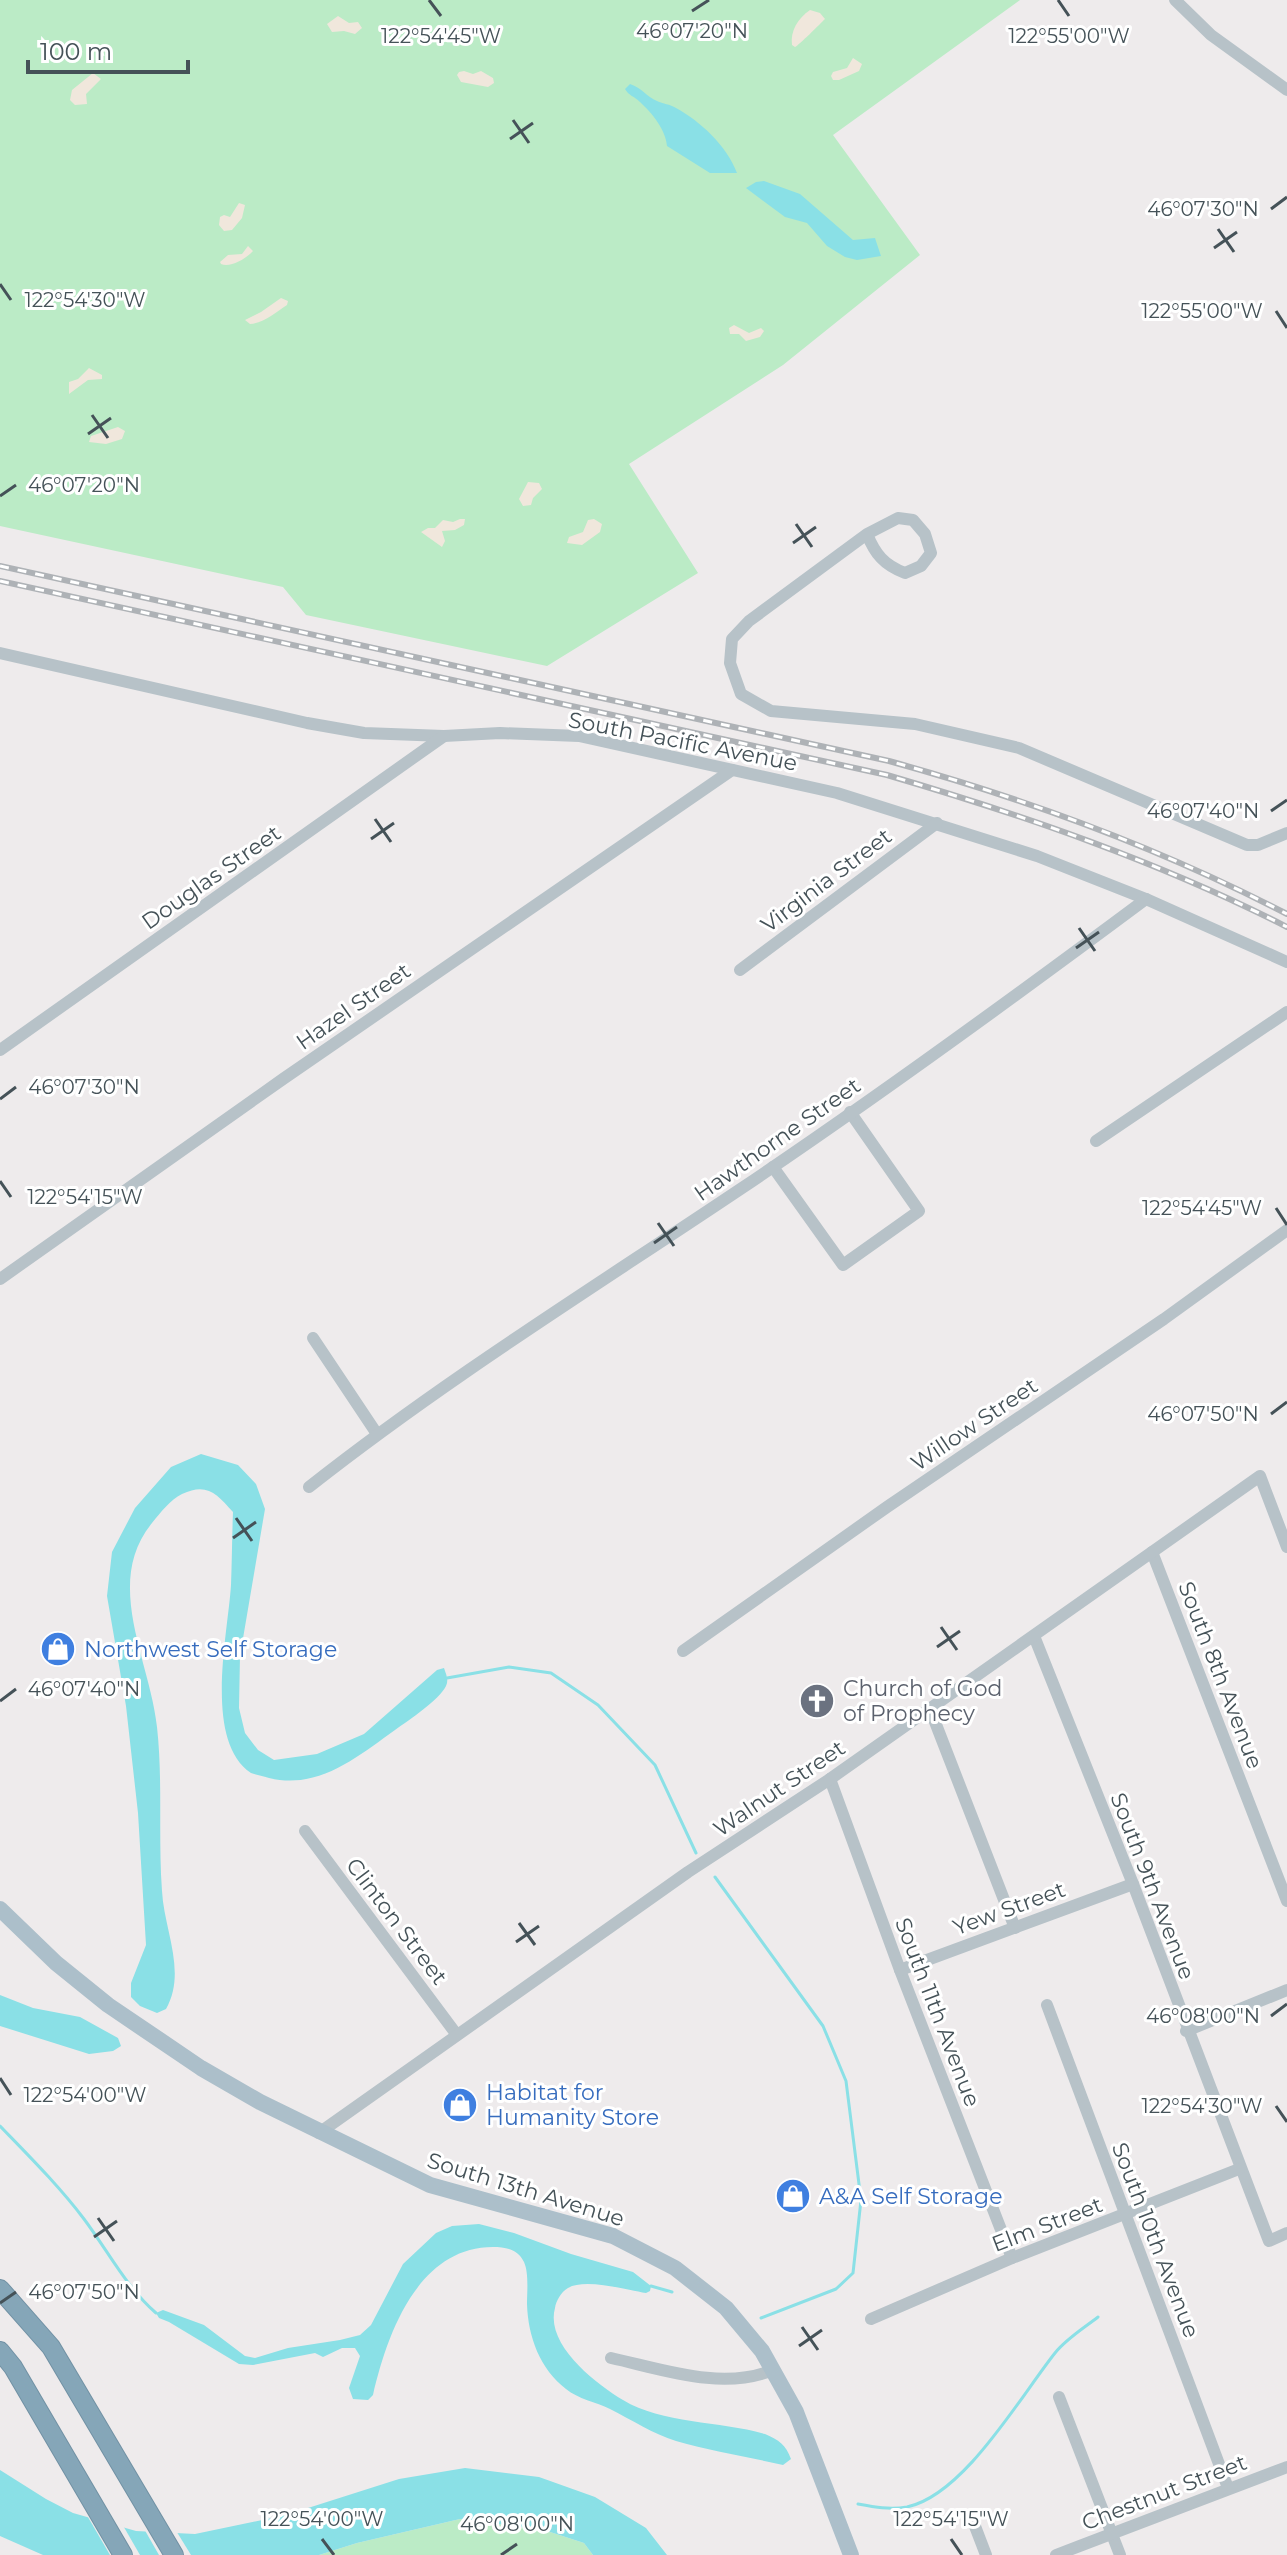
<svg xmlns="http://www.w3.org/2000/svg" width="1287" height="2555" font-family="Montserrat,sans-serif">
<rect width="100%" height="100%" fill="#eeebec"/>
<g fill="#bbebc6">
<polygon points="0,0 1020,0 833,135 920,255 783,365 629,464 698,573 547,666 306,615 283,587 0,526"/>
<polygon points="460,2519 544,2530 584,2543 593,2555 319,2555 357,2543"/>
</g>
<g fill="#f0e7dc">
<path d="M810,10L820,13L825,19C820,24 799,45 795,47L792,45C790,31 798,18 810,10Z"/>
<polygon points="338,16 349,23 358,22 362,28 355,34 344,31 332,32 327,24"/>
<polygon points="853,58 862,64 859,71 839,80 833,80 831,76 833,72 847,68"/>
<polygon points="464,71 473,74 481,71 493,78 494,83 488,87 461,82 457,75 459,72"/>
<polygon points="93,73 101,79 86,94 87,104 75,105 70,100 72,90"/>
<polygon points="239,203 245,205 242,218 232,230 224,231 219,225 220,217 224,215 230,217"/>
<path d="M248,246L253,251C246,259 230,268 221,264L220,262L228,255L242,254Z"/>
<path d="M281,298L288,301L287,305C276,312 264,323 250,324L245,320L261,312Z"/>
<polygon points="734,325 749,333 761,328 764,331 760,337 746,341 739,334 730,334 729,328"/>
<polygon points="89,368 102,375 102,379 88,380 69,394 69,382 78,379"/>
<polygon points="118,427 125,431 122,439 106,444 89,442 91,436"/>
<polygon points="528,482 539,483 542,489 533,498 531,505 523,506 519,499"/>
<polygon points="460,519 465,519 464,525 455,530 442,531 445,541 442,547 421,532 428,528 435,528 443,520 453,522"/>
<polygon points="594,519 602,524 600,532 582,545 567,543 569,537 583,532 588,520"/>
</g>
<g fill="#8ae0e6">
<path d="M630,84C642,88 647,97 657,101C663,104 670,104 676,108C700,121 727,146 737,173H710L667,146C666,130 652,113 640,102C634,96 629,96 625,89Z"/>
<polygon points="764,181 800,194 853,240 875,238 881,256 857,260 845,257 827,246 807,223 785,217 746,188 756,182"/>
<path d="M201,1454L238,1465L256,1484L265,1509L240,1656L239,1708L245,1733L258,1750L274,1760L317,1754L364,1734L437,1670L444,1668C446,1674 449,1680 446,1686C439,1700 409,1720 395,1730C357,1757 319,1790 269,1778C264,1776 256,1775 251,1773C203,1741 228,1634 231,1585C232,1561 232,1536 233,1512C217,1494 207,1482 182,1494C170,1500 161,1512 152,1523C103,1583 150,1660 157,1727C163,1781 158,1836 162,1891C164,1930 187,1972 166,2009L157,2013L140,2006L131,1997V1983L146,1945L138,1813L126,1706L107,1596L112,1552L135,1508L171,1467Z"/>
<polygon points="0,1995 33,2008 80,2017 118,2038 121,2046 113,2051 89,2054 0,2026"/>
<path d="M479,2224L514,2233L571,2254L633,2272L651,2286L650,2291L646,2293C627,2290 585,2278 568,2288C561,2292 556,2301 555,2308C545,2344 595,2383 623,2400C662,2424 721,2421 765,2434C779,2440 786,2445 791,2459L783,2465C748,2457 711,2451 676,2441C653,2434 632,2420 610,2409C596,2402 578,2399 566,2389C540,2369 528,2337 527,2304C527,2292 529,2273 524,2262C518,2249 505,2247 493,2247C418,2247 387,2334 373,2395L368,2400L353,2399L349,2388L360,2356L355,2348H342L323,2357L315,2353L253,2365L239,2364L169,2322L159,2318L156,2313L163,2310L204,2325L245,2356L255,2358L288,2348L340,2340L360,2335L371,2325L403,2264L436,2233L452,2226Z"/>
<polygon points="465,2468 539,2477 595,2497 646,2528 667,2555 593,2555 584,2543 544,2530 460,2519 357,2543 319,2555 43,2555 0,2536 0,2470 46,2499 73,2513 136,2531 195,2534 286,2515 399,2479"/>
</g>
<g fill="#eeebec">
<polygon points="85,2512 121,2522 140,2555 110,2555"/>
<polygon points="143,2527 175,2529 191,2555 159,2555"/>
</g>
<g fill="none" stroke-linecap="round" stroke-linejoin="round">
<g stroke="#8ae0e6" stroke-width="3">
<polyline points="447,1678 509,1667 551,1673 598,1705 655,1765 696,1853"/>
<polyline points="715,1877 823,2026 846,2081 861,2200 853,2273 836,2289 761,2318"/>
<path d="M0,2126C29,2156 59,2186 84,2219C108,2251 126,2287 156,2313"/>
<polyline points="651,2286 672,2292"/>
<path d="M858,2504C874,2507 890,2510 907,2507C964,2495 1020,2397 1055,2353C1066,2339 1084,2328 1098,2317"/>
</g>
<g stroke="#7191a4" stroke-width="20">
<g id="highway">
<polyline points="0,2289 51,2347 174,2555"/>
<polyline points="0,2351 13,2367 123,2555"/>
</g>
</g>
<g stroke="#b7c2c8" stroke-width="12">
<polyline points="1175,0 1211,35 1287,90"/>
<path d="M867,534C875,554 884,565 905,573L921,566L931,553L925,534L913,520L898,518L867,534L749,621L732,639L730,663L741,694L771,711L915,724L1019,748L1247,845H1258L1287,833"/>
<polyline points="0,653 307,723 364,733 444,736 500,733 579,736 837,793 1037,856 1146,899 1287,962"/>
<polyline points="740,970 937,823"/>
<polyline points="0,1050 444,736"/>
<polyline points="1096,1141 1287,1012"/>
<polyline points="773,1167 843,1265 919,1211 850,1112"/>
<polyline points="0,1279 283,1079 732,770"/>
<polyline points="313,1338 377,1434"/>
<path d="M309,1487C446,1379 596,1286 742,1188C879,1096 1013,998 1146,899"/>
<polyline points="1152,1552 1287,1901"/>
<polyline points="1034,1636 1133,1884 1269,2241 1287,2233"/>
<polyline points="683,1651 887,1507 1164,1319 1287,1230"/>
<polyline points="930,1709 1015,1928"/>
<polyline points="830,1779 900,1970 1012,2258"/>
<polyline points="305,1831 457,2035"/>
<polyline points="900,1970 1133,1884"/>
<polyline points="1047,2005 1228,2488"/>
<polyline points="1186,2031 1287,1990"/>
<polyline points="319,2133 688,1872 830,1779 1260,1476 1287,1547"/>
<polyline points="871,2319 1012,2258 1239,2169"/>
<path d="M611,2358C662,2369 722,2391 773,2370"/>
<polyline points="1059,2397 1120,2555"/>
<polyline points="973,2521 986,2555"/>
<polyline points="1056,2555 1287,2467"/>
</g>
<polyline stroke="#acbfca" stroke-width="16" points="0,1909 56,1963 108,2005 201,2068 260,2102 430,2185 613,2236 675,2268 726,2308 762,2351 796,2412 851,2555"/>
<use href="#highway" stroke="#85a6b8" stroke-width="18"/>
<g stroke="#aeb2b6" stroke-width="6">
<g id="rail">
<path d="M0,566L889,761C1027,799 1160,848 1287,914"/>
<path d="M0,581L887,775C1023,815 1160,862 1287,927"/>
</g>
</g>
<use href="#rail" stroke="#fff" stroke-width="3" stroke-dasharray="9" stroke-linecap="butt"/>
</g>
<path fill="none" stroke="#455258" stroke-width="3" d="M429,0L441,16M1058,0L1069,16M692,11L709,0M513,120L529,143M510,139L533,123M1271,209L1287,197M1218,229L1234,252M1214,248L1237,232M0,284L11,300M1276,311L1287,328M92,415L108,438M88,434L111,418M0,496L16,485M796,524L812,547M793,543L816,527M1271,811L1287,800M375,819L391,842M371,839L394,823M1079,928L1095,951M1076,948L1099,932M0,1099L16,1087M0,1181L11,1197M1276,1208L1287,1225M658,1223L674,1246M654,1243L677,1227M1271,1414L1287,1402M236,1518L252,1541M233,1538L256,1522M941,1627L957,1650M937,1647L960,1631M0,1701L16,1689M519,1923L535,1945M516,1942L539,1926M1271,2016L1287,2004M0,2078L11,2095M1276,2106L1287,2122M98,2218L114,2241M94,2237L117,2221M0,2303L16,2292M802,2327L818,2350M799,2346L822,2330M322,2539L334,2555M951,2539L962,2555M501,2555L517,2544"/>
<defs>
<g id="shop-disc" transform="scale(1.8)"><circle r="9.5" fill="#3f7fe0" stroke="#fff"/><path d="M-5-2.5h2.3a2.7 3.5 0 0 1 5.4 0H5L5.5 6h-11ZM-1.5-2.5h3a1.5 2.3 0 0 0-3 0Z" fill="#fff"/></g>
<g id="church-disc" transform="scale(1.8)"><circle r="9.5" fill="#6b7280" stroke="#fff"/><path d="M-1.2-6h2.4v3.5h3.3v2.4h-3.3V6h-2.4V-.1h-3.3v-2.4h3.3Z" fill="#fff"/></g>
</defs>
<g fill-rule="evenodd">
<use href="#shop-disc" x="58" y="1649"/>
<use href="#church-disc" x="817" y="1701"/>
<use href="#shop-disc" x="460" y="2105"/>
<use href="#shop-disc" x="793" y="2196"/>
</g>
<g text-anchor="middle" stroke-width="6" stroke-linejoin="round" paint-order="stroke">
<g font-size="22" fill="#455258" stroke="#fff">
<text transform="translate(683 741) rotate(11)" y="8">South Pacific Avenue</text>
<text transform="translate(211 877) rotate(-35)" y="8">Douglas Street</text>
<text transform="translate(826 880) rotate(-37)" y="8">Virginia Street</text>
<text transform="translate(353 1006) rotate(-35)" y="8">Hazel Street</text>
<text transform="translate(777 1139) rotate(-35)" y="8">Hawthorne Street</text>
<text transform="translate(974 1424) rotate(-34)" y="8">Willow Street</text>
<text transform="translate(1221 1675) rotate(69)" y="8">South 8th Avenue</text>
<text transform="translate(779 1788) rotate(-34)" y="8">Walnut Street</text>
<text transform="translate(1153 1886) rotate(69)" y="8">South 9th Avenue</text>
<text transform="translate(1009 1908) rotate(-20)" y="8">Yew Street</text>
<text transform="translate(397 1921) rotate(53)" y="8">Clinton Street</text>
<text transform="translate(938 2012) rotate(69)" y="8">South 11th Avenue</text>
<text transform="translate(526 2189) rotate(17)" y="8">South 13th Avenue</text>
<text transform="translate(1047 2224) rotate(-21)" y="8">Elm Street</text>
<text transform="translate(1156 2240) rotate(69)" y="8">South 10th Avenue</text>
<text transform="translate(1164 2492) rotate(-21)" y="8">Chestnut Street</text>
</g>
<g font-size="22" fill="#366cbe" stroke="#fff" text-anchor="start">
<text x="84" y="1657">Northwest Self Storage</text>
<text x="486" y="2100">Habitat for<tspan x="486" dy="25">Humanity Store</tspan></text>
<text x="819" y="2204">A&amp;A Self Storage</text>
</g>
<g font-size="22" fill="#5b616d" stroke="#fff" text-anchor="start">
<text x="843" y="1696">Church of God<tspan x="843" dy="25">of Prophecy</tspan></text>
</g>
</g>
<g font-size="20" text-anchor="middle" fill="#455258" stroke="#fff" stroke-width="6" stroke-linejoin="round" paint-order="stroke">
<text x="692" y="38">46°07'20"N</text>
<text x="441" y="43">122°54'45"W</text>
<text x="1069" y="43">122°55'00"W</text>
<text x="1203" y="216">46°07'30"N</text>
<text x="85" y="307">122°54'30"W</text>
<text x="1202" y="318">122°55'00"W</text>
<text x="84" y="492">46°07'20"N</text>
<text x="1203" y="818">46°07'40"N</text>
<text x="84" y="1094">46°07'30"N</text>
<text x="85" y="1204">122°54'15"W</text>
<text x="1202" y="1215">122°54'45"W</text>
<text x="1203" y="1421">46°07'50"N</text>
<text x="84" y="1696">46°07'40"N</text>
<text x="1203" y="2023">46°08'00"N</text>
<text x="85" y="2102">122°54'00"W</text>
<text x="1202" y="2113">122°54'30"W</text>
<text x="84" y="2299">46°07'50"N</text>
<text x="322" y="2526">122°54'00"W</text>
<text x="951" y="2526">122°54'15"W</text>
<text x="517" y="2531">46°08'00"N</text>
</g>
<path d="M28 60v12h160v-12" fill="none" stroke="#455258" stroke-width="4"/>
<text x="40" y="60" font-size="24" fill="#455258" stroke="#ffffff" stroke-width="6" paint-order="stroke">100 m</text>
</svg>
